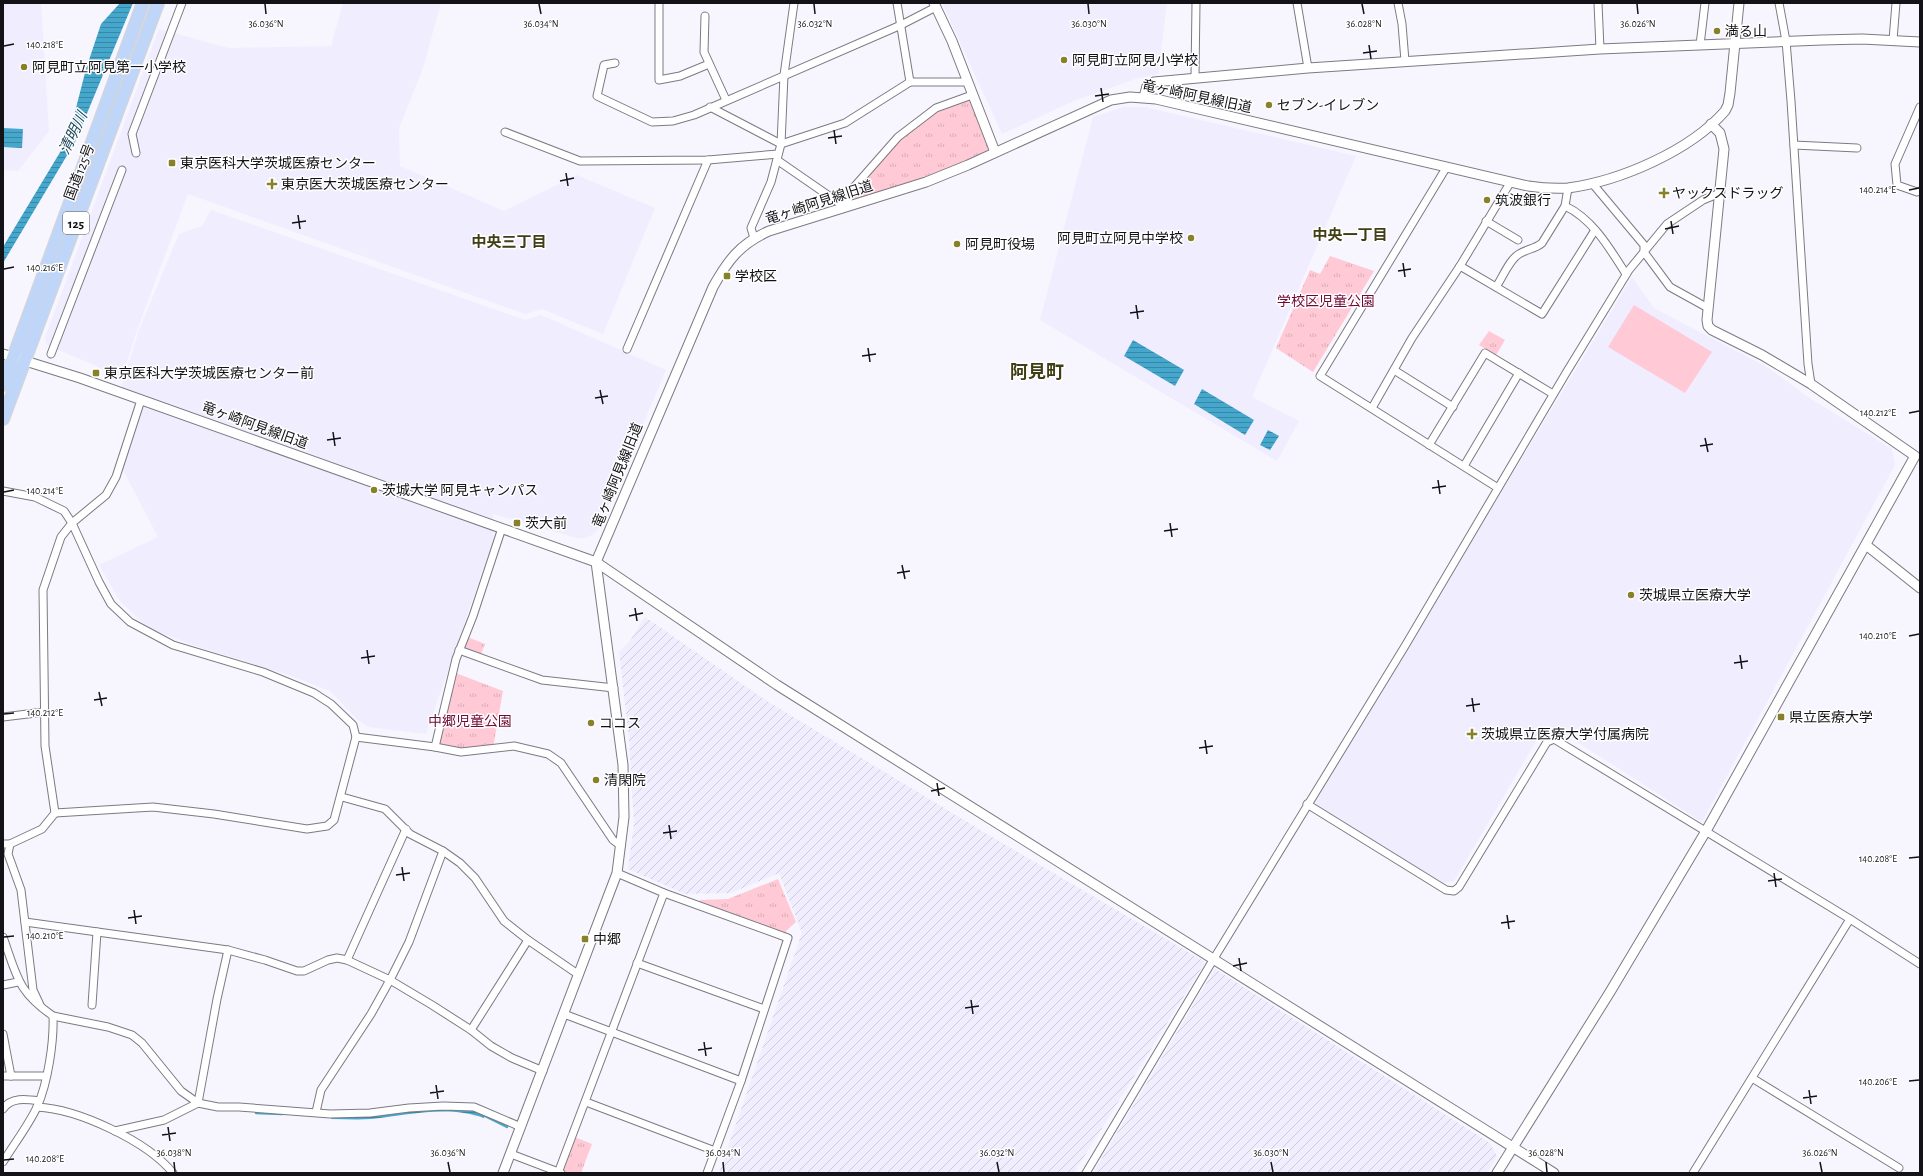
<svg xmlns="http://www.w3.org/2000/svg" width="1923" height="1176" font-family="'Alegreya Sans','Noto Sans JP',sans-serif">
<defs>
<pattern id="industrial-furrows" width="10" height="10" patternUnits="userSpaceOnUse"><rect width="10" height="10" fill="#f0edff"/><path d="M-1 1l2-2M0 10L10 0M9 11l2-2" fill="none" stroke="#cdcada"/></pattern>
<pattern id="park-tufts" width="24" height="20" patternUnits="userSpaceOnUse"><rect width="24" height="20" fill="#ffcad6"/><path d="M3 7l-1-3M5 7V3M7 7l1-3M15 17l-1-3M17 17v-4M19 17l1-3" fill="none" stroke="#daacb7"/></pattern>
<pattern id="water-rules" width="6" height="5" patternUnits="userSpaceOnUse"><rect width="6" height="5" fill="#45a7cc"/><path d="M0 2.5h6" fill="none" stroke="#3887a5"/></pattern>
</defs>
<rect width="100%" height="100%" fill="#f7f5fe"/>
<g fill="#f0edff">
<polygon points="3,3 41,3 49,131 18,171 3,170"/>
<polygon points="343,3 441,3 423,68 399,128 400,166 504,211 577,175 655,208 603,334 542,309 525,314 188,194 137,330 122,377 47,345 45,338 159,29 228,48 331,46"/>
<polygon points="942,3 1167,3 1158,74 1135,79 1074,101 1002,134"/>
<polygon points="1123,107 1144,107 1356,156 1252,397 1299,421 1277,461 1040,320 1093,117"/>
<polygon points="211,210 525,320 541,315 666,370 599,528 595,533 586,538 576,538 493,514 493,541 426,734 368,727 357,719 330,691 297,678 190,644 148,628 120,601 99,565 158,537 121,466 147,397 121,388 139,330 179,234 202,226"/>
<polygon points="1632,277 1654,308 1767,367 1811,399 1892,449 1895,465 1702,822 1568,736 1545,726 1454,881 1444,883 1317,807 1315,799"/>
</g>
<g fill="url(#industrial-furrows)">
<polygon points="645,617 767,701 987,834 1205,962 1074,1173 719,1173 802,933 779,873 731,893 685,894 628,869 634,824 629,738 619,652 630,641"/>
<polygon points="1215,969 1490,1143 1497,1156 1487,1173 1093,1173"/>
</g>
<g fill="url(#park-tufts)">
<path d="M971,100L991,151L916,180L851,201C873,172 895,139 925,119C939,110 955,105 971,100Z"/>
<polygon points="1330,256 1374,271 1313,372 1276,348 1310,270 1320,274"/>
<polygon points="1489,331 1505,340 1496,355 1479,345"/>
<polygon points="465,636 485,644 480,657 459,650"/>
<polygon points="453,672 503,691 493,748 461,752 435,747"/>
<polygon points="778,879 796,922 786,931 788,936 699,905 700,900 728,899"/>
<polygon points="572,1136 592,1144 581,1173 561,1173"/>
</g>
<polygon fill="#ffcad6" points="1634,305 1712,352 1685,393 1608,347"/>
<g fill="url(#water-rules)">
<polygon points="120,3 133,3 75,142 3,263 3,247 68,139 86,69 101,24"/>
<polygon points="3,128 23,129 22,148 3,147"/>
<polygon points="1133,340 1184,370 1175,386 1124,356"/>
<polygon points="1202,389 1254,420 1245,435 1194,404"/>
<polygon points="1268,430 1279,436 1270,450 1260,445"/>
<path d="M412,1109H472L485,1114L484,1118C448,1105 409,1115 371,1119C358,1120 344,1119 331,1119L333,1116Z"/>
</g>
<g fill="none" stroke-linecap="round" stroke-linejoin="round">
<g stroke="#45a7cc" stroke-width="2.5">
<polyline points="256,1113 282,1114"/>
<polyline points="483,1115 507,1127"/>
</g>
<g stroke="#7c7a83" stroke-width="9">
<g id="minor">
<polyline points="897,3 910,82"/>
<polyline points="1297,3 1308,68"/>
<polyline points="1398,3 1402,24 1405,61"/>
<polyline points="1598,3 1600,49"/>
<polyline points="1779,3 1786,41 1791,101 1808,364 1811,384"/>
<polyline points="659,5 659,80 680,76 709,64"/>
<polyline points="705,16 704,52 726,100"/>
<polyline points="1893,40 1896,3"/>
<polyline points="1700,45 1705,3"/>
<polyline points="615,63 604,65 597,96 652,122 673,121 694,115 901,25 936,7"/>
<polyline points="1195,77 1196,3"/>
<polyline points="710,107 781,144 845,123 910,82 968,82"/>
<polyline points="1920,107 1895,164 1897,185 1917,192 1920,191"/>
<polyline points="505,132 580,161 708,160 778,154"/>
<polyline points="1794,145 1857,148"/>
<polyline points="136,153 132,134 182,3"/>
<polyline points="777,160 845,207 854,187 898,137 936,108 972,95"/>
<polyline points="1446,168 1320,376 1498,488"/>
<polyline points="1592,183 1644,245 1644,252 1670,287 1708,308"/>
<path d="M1568,188L1565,206C1593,219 1610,249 1626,274"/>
<polyline points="1486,221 1518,240"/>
<polyline points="754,238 751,228 771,182 781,144 784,75 794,3"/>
<polyline points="1460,266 1542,314 1595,230"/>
<path d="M1496,287C1503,277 1509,260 1519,254C1527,249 1535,249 1542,243L1565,206"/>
<polyline points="627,349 708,160"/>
<polyline points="51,354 122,170"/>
<polyline points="1394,370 1453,407"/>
<polyline points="1372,408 1412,338 1460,266 1510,183"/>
<polyline points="1429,445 1485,353 1553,394"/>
<polyline points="1464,466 1519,373"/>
<polyline points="3,491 35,497 64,511 72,523 99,582 111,604 130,622 173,645 263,672 314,693 331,704 353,725 356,737 334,820 327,826 307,829 214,814 153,807 55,813"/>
<polyline points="459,650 542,680 614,688"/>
<polyline points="3,717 44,712"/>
<polyline points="356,737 435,747 461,752 514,746 548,754 561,763 613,840 621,846"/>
<polyline points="435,747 456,659 473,616 502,528"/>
<polyline points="342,797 385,809 410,834 443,851 460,863 475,878 504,921 528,940 579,975"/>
<polyline points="1307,804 1446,890 1454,891 1459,887 1547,742 1554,739 1850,919 1920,964"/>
<polyline points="3,844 10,844 42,829 55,813 45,746 43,590 61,537 72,523 106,495 116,477 141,400"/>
<polyline points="10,844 8,854 21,890 33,990 40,1005"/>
<polyline points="617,873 664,893 788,938 741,1081 707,1173"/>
<polyline points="25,922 228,950 265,960 297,971 304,971 328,960 337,958 347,960 390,980 432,1005 471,1030 491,1046 512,1058 543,1071"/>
<path d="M3,937C17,976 17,991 53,1016C54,1041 48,1083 37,1107C28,1126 14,1144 3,1162"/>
<polyline points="347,960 406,829"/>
<polyline points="637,963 764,1009"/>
<polyline points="3,985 18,982"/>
<polyline points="92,1005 97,932"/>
<polyline points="564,1014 741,1081"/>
<polyline points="53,1016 108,1027 132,1035 142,1043 181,1091 198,1103 218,1107 239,1107 330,1114 370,1113 409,1108 443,1106 474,1107 521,1127"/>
<polyline points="471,1030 528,940"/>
<polyline points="3,1034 11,1076"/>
<polyline points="3,1076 46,1076"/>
<polyline points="1752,1078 1899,1168"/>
<polyline points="586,1102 715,1151"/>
<polyline points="198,1103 217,999 228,950"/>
<path d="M37,1107C78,1109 147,1141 173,1173"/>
<path d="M3,1109C11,1097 26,1099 39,1101"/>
<polyline points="316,1112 321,1090 371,1014 390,980 409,942 443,851"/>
<polyline points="115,1131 164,1120 198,1103"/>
<polyline points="511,1154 561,1173"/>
<polyline points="558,1173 664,893"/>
<polyline points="1086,1173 1213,960 1405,646 1566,373 1629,270 1667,224 1703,200 1720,193"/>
<polyline points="1693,1173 1850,919"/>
</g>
</g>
<g stroke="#7c7a83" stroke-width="11">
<g id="tertiary">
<polyline points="934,3 952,41 995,152"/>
<polyline points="1144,97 1147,86 1154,82 1308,68 1600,49 1822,40 1862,39 1920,42"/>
<polyline points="3,354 80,378 596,562 777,685 1554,1173"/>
<polyline points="1866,545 1920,588"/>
<path d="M503,1173L617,873L624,817L623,765L596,562L713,287C728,260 740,244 769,231L926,182L968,165L1111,100L1130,97L1156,99L1528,186C1541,188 1554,189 1568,188C1620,181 1690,151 1725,111L1728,105L1730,93L1739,3"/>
<polyline points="1497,1173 1610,992 1706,831 1915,456 1811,384 1762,355 1712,330 1708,326 1707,320 1724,149 1720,133 1711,124"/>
</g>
</g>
<g stroke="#d5d4d5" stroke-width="14">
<g id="trunk">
<polyline points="3,385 143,3"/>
<polyline points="3,419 158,3"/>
</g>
</g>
<use href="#minor" stroke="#fff" stroke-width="7"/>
<use href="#tertiary" stroke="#fff" stroke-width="9"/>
<use href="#trunk" stroke="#c0d6f8" stroke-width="12"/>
</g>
<path fill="none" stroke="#131216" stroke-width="1.5" d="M265,4L266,14M539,4L541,14M814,4L815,14M1088,4L1089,14M1362,4L1364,14M1637,4L1638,14M1369,45L1371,59M4,46L14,44M1363,53L1377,51M1101,88L1103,102M1095,96L1109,94M834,130L836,144M828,138L842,136M566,173L568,186M560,181L574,178M1909,190L1919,188M298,215L300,229M1671,221L1673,234M292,223L306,221M1665,229L1679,226M1403,263L1405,277M4,269L14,267M1398,271L1411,269M1136,305L1138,319M1130,313L1144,311M868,348L870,362M862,356L876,354M600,390L603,404M595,398L608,396M1909,413L1919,411M333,432L335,446M1705,438L1708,452M327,440L341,438M1700,446L1713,444M1438,480L1440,494M1432,488L1446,486M4,492L14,490M1170,523L1172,537M1164,531L1178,529M902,565L905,579M897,573L910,571M635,608L637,621M629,616L643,613M1909,636L1919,634M367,650L369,664M1740,655L1742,669M361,658L375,656M1734,663L1748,661M99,692L102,706M1472,698L1474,712M94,700L107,698M1466,706L1480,704M4,714L14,713M1205,740L1207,754M1199,748L1213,746M937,783L939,796M931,791L945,788M669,825L671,839M663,833L677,831M1909,858L1919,857M402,867L404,881M1774,873L1776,887M396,875L410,873M1768,881L1782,879M134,910L136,924M1507,915L1509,929M128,918L142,916M1501,923L1515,921M4,937L14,936M1239,958L1241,971M1233,966L1247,963M971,1000L973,1014M965,1008L979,1006M704,1042L706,1056M698,1050L712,1048M1909,1081L1919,1080M436,1085L438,1099M1809,1090L1811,1104M430,1093L444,1091M1803,1098L1817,1096M168,1127L170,1141M162,1135L176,1133M4,1160L14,1159M174,1162L175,1172M448,1162L450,1172M723,1162L724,1172M997,1162L999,1172M1271,1162L1273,1172M1546,1162L1547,1172M1820,1162L1822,1172"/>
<g fill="#87822a" stroke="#fff" stroke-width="1.5">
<circle cx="1717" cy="31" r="4"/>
<circle cx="1064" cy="60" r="4"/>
<circle cx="24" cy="67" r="4"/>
<circle cx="1269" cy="105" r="4"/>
<rect x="168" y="159" width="8" height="8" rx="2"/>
<path d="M270 178h4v4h4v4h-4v4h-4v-4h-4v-4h4z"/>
<path d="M1662 187h4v4h4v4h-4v4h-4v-4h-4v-4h4z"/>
<circle cx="1487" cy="200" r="4"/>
<circle cx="1191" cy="238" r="4"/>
<circle cx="957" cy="244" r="4"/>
<rect x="723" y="272" width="8" height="8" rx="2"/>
<rect x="92" y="369" width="8" height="8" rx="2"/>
<circle cx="374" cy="490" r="4"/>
<rect x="513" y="519" width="8" height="8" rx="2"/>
<circle cx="1631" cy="595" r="4"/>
<rect x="1777" y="713" width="8" height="8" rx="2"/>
<circle cx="591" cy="723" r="4"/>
<path d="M1470 728h4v4h4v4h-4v4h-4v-4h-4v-4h4z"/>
<circle cx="596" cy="780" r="4"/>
<rect x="581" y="935" width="8" height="8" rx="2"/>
</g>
<g text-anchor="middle" stroke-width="3" stroke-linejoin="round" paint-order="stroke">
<rect fill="#fff" stroke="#5a595c" stroke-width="1" x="63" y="212" width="26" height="22" rx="3"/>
<g font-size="13" font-weight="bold" fill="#131216">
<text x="76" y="228">125</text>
</g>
<g font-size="14" fill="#131216" stroke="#fff" text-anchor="start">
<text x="1725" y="36">満る山</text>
<text x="1072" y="65">阿見町立阿見小学校</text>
<text x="32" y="72">阿見町立阿見第一小学校</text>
<text x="1277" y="110">セブン-イレブン</text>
<text x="180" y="168">東京医科大学茨城医療センター</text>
<text x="281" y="189">東京医大茨城医療センター</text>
<text x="1672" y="198">ヤックスドラッグ</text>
<text x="1495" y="205">筑波銀行</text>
<text x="1183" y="243" text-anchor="end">阿見町立阿見中学校</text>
<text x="965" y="249">阿見町役場</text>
<text x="735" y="281">学校区</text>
<text x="104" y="378">東京医科大学茨城医療センター前</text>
<text x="382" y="495">茨城大学 阿見キャンパス</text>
<text x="525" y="528">茨大前</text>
<text x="1639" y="600">茨城県立医療大学</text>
<text x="1789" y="722">県立医療大学</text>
<text x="599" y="728">ココス</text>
<text x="1481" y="739">茨城県立医療大学付属病院</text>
<text x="604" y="785">清閑院</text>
<text x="593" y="944">中郷</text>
</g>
<g font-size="14" fill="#131216" stroke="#fff">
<text transform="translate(1197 96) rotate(12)" y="5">竜ヶ崎阿見線旧道</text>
<text transform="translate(79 172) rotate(-69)" y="5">国道125号</text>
<text transform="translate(819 202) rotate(-18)" y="5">竜ヶ崎阿見線旧道</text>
<text transform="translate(255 425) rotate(20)" y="5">竜ヶ崎阿見線旧道</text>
<text transform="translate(617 475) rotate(-68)" y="5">竜ヶ崎阿見線旧道</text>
</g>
<g font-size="14" fill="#700a35" stroke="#fff">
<text x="1326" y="306">学校区児童公園</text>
<text x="470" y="726">中郷児童公園</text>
</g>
<g font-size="15" font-style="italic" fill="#214a5b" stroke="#fff">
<text transform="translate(73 133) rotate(-64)" y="5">清明川</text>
</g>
<g font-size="15" font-weight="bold" fill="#403e15" stroke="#fff">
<text x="1350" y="240">中央一丁目</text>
<text x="509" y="247">中央三丁目</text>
</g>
<g font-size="18" font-weight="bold" fill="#403e15" stroke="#fff">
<text x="1037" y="378">阿見町</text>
</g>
</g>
<g font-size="10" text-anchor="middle" fill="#131216" stroke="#fff" stroke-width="3" stroke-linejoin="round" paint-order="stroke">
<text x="266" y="27">36.036°N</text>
<text x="541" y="27">36.034°N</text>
<text x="815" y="27">36.032°N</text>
<text x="1089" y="27">36.030°N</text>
<text x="1364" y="27">36.028°N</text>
<text x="1638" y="27">36.026°N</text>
<text x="45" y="48">140.218°E</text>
<text x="1878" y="193">140.214°E</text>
<text x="45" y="271">140.216°E</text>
<text x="1878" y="416">140.212°E</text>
<text x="45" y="494">140.214°E</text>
<text x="1878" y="639">140.210°E</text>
<text x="45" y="716">140.212°E</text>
<text x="1878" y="862">140.208°E</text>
<text x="45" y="939">140.210°E</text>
<text x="1878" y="1085">140.206°E</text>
<text x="174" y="1156">36.038°N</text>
<text x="448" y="1156">36.036°N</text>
<text x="723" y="1156">36.034°N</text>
<text x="997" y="1156">36.032°N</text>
<text x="1271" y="1156">36.030°N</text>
<text x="1546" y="1156">36.028°N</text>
<text x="1820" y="1156">36.026°N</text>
<text x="45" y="1162">140.208°E</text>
</g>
<rect width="1923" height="1176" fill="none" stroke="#131216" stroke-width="8"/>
</svg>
